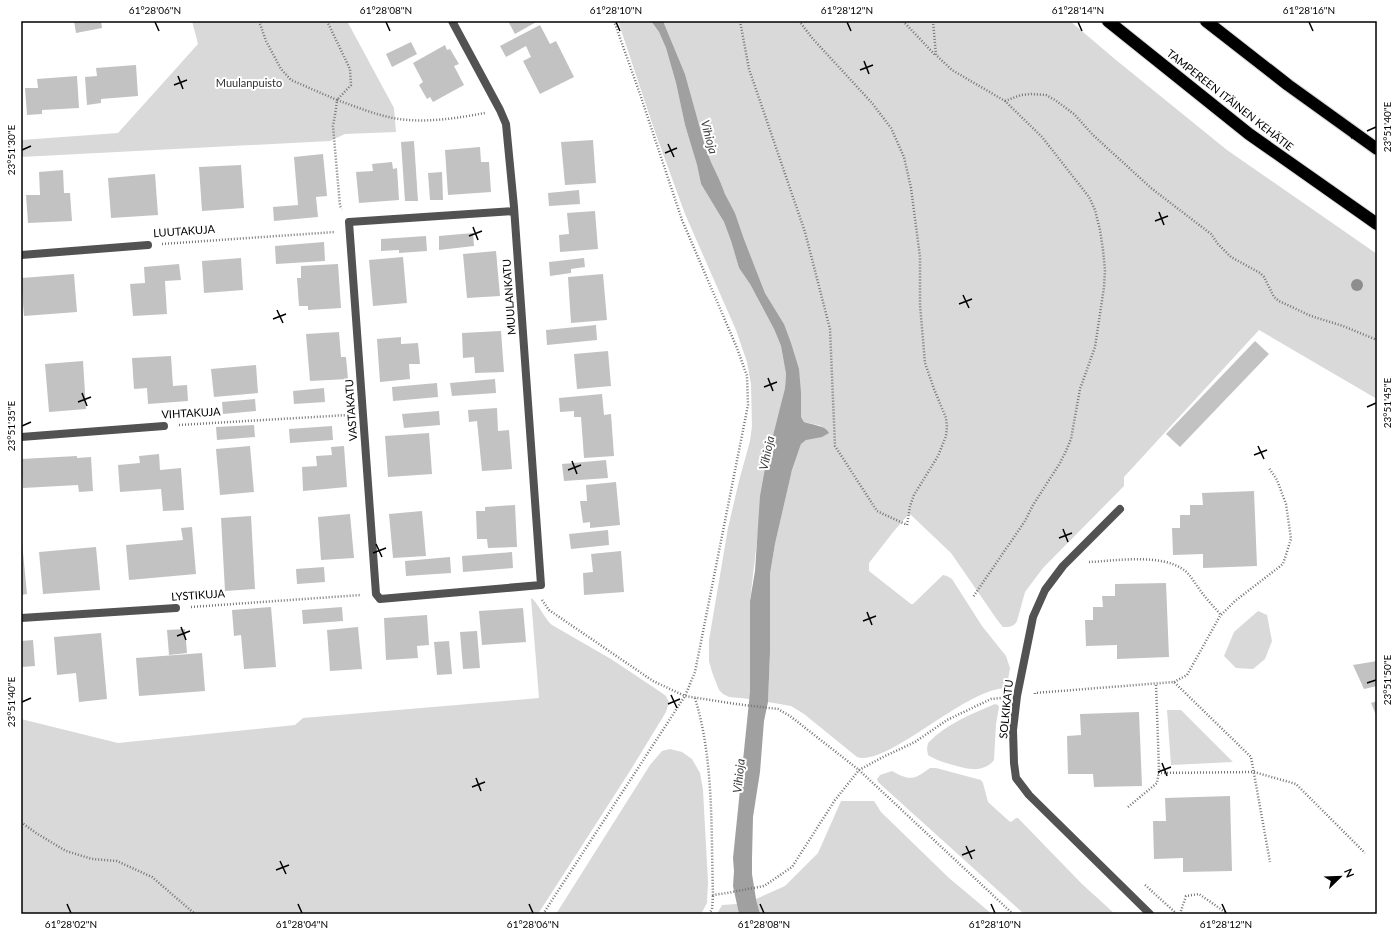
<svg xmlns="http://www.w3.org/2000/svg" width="1398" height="935" font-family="Lato,sans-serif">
<rect width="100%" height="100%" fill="#fff"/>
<g fill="#d9d9d9">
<polygon points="192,21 347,21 394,108 396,132 345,134 330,141 21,157 21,140 118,133 198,44"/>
<polygon points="618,21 651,21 659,32 666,48 676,83 685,125 697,165 701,184 724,222 731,241 739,268 750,284 774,329 781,346 786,374 785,388 766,463 750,601 751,671 750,699 729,697 723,694 719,690 712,672 709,661 709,640 728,528 739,481 750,441 752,426 751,384 747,362 736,330 685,214 654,129"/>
<path d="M663,21H1070L1116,60L1227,150L1377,254V399L1259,330L1124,477V486L1043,568L1025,592L1017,621C1014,627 1009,627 1003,627L998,621L951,553L911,515H908L894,531L869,563V571L911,604H913L943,575L947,576L952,579L982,626L1006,656L1010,668L1007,686L1006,688C964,689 888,767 857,757L804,714L791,706L768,702L770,653V574L775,544L792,470L801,444L822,426L804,422L801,417L784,324L765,293L744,239L735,213L725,194L720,181L711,162L705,146L685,74Z"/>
<path d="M531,598C537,601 544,618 552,625L611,659L662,693L666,696L669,702L666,712L630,771L538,914H21V719L118,743L295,725L303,718L539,698Z"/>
<polygon points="1258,611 1267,615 1272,641 1265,659 1253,669 1236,668 1224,656 1234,632"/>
<path d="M995,704L998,705L999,707L996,724L994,760C990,766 980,770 972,769C961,768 936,761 928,755L927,749L928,743C946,724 971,714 995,704Z"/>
<polygon points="1167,710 1181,710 1233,762 1171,765"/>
<polygon points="670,749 682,752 692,759 700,773 703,790 708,882 707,903 701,914 556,914 650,765 662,751"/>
<path d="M930,768H936L981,780L983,783L988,802L1009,821L1011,822L1016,818H1018L1082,884L1115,914H1024L878,782L877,779L880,775L892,771C910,781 914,780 930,768Z"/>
<polygon points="841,801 874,801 881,812 949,878 992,914 760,914 756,899 785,886 818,853"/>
<polygon points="737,904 739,914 717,914 722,905"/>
</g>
<path fill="#a0a0a0" d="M651,21H663L685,74L705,146L711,162L720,181L725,194L735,213L744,239L765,293L784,324L791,343L799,369L801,393V417L804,422C812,425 825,425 829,433L822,437L806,440L801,444L792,470L775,544L770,574V653L768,702L764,721L760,772L753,817L752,858V874L756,899L760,914H739L733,886L734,871L733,858L750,692V601L755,571L760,496L766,463L785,388L786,374L781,346L774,329L750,284L739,268L731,241L724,222L701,184L697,165L685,125L676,83L666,48L659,32Z"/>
<g fill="#c2c2c2">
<polygon points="74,21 101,21 102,28 76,33"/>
<polygon points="508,21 538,21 515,34"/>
<polygon points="540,25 550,44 556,41 574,77 540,94 523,61 531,57 526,46 506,57 500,46"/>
<polygon points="411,42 417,54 392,67 386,54"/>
<polygon points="445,45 447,50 450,49 459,64 454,66 464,85 433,102 430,97 427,99 419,85 423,82 413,63"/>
<polygon points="136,65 138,96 101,99 101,103 87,105 85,77 97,76 96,68"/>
<polygon points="77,76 79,108 42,110 42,114 27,115 25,88 38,88 37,79"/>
<polygon points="593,140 596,183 565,185 561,142"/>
<polygon points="414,141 418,201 405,201 401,142"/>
<polygon points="480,147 481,162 489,162 491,192 448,195 445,150"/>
<polygon points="323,154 327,196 316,197 318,217 274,221 273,207 298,205 294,157"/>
<polygon points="392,162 393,169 397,168 399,200 359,203 356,172 373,171 372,164"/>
<polygon points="241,165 244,208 202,211 199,167"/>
<polygon points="63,170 64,193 70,193 72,221 28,223 26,195 40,195 39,172"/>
<polygon points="442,172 443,200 430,200 428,173"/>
<polygon points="155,174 158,215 111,218 108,178"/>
<polygon points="579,190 580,204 549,206 548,193"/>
<polygon points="595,211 598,249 560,252 559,235 569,234 567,213"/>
<polygon points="473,233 474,246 439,250 439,236"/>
<polygon points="426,236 427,251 399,253 399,250 381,251 381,239"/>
<polygon points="324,242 325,261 276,264 275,246"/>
<polygon points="496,251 500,296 467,298 463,254"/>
<polygon points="403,257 407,303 373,306 369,260"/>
<polygon points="241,258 243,290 204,293 202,261"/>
<polygon points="584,258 585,267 571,269 571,273 550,276 549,262"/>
<polygon points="179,264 181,280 165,281 167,314 133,316 130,284 145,283 144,267"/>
<polygon points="338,264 341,308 308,310 308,306 299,306 297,278 301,278 301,266"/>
<polygon points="74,274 77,312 24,316 21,278"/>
<polygon points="603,274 607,320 571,323 568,277"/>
<polygon points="596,325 597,340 547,345 546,330"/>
<polygon points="501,331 504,372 475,373 474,357 463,358 462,333"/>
<polygon points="339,332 341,357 346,357 348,379 310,381 306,334"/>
<polygon points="401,337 401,344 418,343 420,364 409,364 410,379 380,382 377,339"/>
<polygon points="1255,341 1269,354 1180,447 1166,434"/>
<polygon points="608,351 611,386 577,389 574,354"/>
<polygon points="171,356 173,386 187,385 188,401 148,404 147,388 134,389 132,358"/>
<polygon points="83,361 86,409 49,412 45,364"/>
<polygon points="256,365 258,393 214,397 211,369"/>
<polygon points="495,379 496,393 452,396 450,383"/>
<polygon points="437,383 438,397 393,401 392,387"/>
<polygon points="324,388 325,402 294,404 293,391"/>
<polygon points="602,394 604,415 611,414 614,456 584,458 581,417 574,417 574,411 560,412 559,398"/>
<polygon points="255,399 256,411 223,414 222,402"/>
<polygon points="497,408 498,431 509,430 512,469 482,471 477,421 469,422 468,410"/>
<polygon points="439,411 440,425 404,428 402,414"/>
<polygon points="254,425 255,437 217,440 216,427"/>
<polygon points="332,426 333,440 290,443 289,429"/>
<polygon points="429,433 432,474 388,477 385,436"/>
<polygon points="250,446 254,492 220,495 216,449"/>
<polygon points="344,446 347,487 303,491 302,467 317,466 316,456 332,455 331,447"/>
<polygon points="159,454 160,470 181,468 184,510 163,511 161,489 120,492 118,465 140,463 139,456"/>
<polygon points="77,456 77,458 91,457 93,491 79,492 78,485 23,488 21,459"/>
<polygon points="606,460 608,478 564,481 562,464"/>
<polygon points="616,482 620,525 590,528 590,522 583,523 580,501 587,501 586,485"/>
<polygon points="1254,491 1257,566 1203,568 1203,554 1173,555 1172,528 1180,528 1180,515 1190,515 1190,505 1203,505 1202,493"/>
<polygon points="515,505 517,547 488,548 487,539 477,539 476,511 485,511 485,507"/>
<polygon points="422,511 426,556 393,558 389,514"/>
<polygon points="350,514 354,558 321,560 318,517"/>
<polygon points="251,516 255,589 225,591 221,518"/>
<polygon points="192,527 196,574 129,580 126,545 183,540 181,528"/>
<polygon points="608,530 609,545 571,549 569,534"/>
<polygon points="21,542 22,542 27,594 21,595"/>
<polygon points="96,547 100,590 43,594 39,552"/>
<polygon points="621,551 624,592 584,595 583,573 593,572 591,554"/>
<polygon points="512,552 513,568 463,572 462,556"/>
<polygon points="450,557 451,573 406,576 405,561"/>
<polygon points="324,567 325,582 297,584 296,569"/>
<polygon points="1166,583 1169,657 1117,659 1117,645 1086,646 1085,620 1093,620 1093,607 1103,607 1102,596 1115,596 1115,584"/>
<polygon points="271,607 276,667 244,669 241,635 234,636 232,610"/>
<polygon points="342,607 343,621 303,624 302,610"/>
<polygon points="523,608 526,642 482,645 479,611"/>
<polygon points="427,615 429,645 417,646 418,658 386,660 384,618"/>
<polygon points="358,627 362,669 330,671 327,630"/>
<polygon points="185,629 187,653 169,655 167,630"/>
<polygon points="477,631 480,668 463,669 460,632"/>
<polygon points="101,633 107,699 79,702 76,673 57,675 54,637"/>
<polygon points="33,640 35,666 22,667 21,641"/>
<polygon points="449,641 452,674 437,675 434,642"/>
<polygon points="202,653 205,691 139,696 136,658"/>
<polygon points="1377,661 1377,686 1364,689 1353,665"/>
<polygon points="1377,701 1377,717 1371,703"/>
<polygon points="1139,712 1142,786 1094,787 1093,774 1068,774 1067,736 1081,735 1080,714"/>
<polygon points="1230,796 1232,871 1183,872 1183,858 1154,859 1153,821 1166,821 1165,798"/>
</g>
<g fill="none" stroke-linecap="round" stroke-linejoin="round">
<g stroke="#dbdbdb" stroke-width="14">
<g id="motorway">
<polyline points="1108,21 1249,134 1377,224"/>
<polyline points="1206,21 1288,85 1377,149"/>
</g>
</g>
<g stroke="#747474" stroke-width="2.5" stroke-dasharray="1 2" stroke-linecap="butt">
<polyline points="259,21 266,41 281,69 291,80 337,100 336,109 333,126 340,206 342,209"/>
<path d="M327,21L350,69L351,85L337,100C357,107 378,116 399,119C427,123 458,118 485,113"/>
<polyline points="740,21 749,69 805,232 830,329 835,446 877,511 907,525 910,506 914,495 938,456 946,436 947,427 946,418 934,389 925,363 920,305 920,257 911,188 904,157 891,128 872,103 813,39 799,21"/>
<polyline points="903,21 935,55"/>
<polyline points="933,21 936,55 952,70 1005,101 1042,137 1089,197 1095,210 1100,230 1103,250 1105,270 1104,287 1095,347 1080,389 1071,439 1066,451 1060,463 1033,505 1025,521 973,597"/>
<polyline points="1005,101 1021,95 1032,94 1046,95 1055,100 1074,114 1093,135 1151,188 1211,234 1218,244 1231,257 1260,273 1264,277 1274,297 1279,301 1311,316 1343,326 1377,340"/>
<polyline points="162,244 335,232"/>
<polyline points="179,425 348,415"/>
<path d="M1089,562C1115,561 1161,553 1184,570C1192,576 1196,586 1203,594C1208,601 1215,608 1221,615"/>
<polyline points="542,600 549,610 653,681 685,696 736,704 778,709 790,716 859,770 1013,914"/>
<polyline points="191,607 361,595"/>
<polyline points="1174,682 1187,675 1220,616 1235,601 1283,564 1291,539 1286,504 1277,480 1269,468"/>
<polyline points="1035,694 1035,693 1174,682 1251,757 1270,862"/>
<path d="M695,698C714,760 711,830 713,895L727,893L764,886L792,867L835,800L859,770L883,757L915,742L947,720L991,699L1001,698"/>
<polyline points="1158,773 1254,772 1296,784 1365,853"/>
<polyline points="1128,807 1157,783 1159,771 1156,683"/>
<polyline points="21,822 36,833 66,851 92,859 117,861 152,877 195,914"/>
<polyline points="1145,885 1177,914"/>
<polyline points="543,914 685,696 695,672 748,405 747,376 737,348 682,220 640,94 614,21"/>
<polyline points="709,914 712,909 713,895"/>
<polyline points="1180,914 1186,896 1199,894 1225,912"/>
</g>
<g stroke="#525252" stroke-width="8">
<polyline points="452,21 500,110 506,124 514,207 541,585 380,599 376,594 349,222 514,211"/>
<polyline points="21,255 148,245"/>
<polyline points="21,437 164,426"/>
<polyline points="1120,509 1063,566 1045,590 1033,617 1017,696 1013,730 1014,763 1016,778 1029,795 1150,914"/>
<polyline points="21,618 176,608"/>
</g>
<use href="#motorway" stroke="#000" stroke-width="12"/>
</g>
<circle fill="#8d8d8d" cx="1357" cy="285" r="6"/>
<path fill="none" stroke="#000" stroke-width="1.5" d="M155,22L159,31M386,22L390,31M616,22L620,31M847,22L851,31M1078,22L1082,31M1309,22L1313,31M864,61L869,74M860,70L873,65M178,76L183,89M174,85L187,80M1354,129L1360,142M1367,131L1376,127M1351,138L1364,133M668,144L674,157M22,150L31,146M665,153L677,148M1159,212L1164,225M1155,221L1168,216M473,227L478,240M469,236L482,231M963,295L969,308M959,304L972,299M277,310L283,323M273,319L286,314M768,378L773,391M764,387L777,382M82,393L87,406M78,402L91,397M1367,407L1376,403M22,426L31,422M1258,446L1264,459M1254,455L1267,450M572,461L577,474M568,470L581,465M1063,529L1068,542M1059,538L1072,533M376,544L382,557M373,553L386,548M867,612L872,625M863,621L876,616M181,627L186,640M177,636L190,631M1367,683L1376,680M671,695L677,708M22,702L31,698M668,704L680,699M1162,763L1167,776M1158,772L1171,767M476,778L481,791M472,787L485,782M966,846L972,859M962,855L975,850M280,861L286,874M276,870L289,865M67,904L71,913M298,904L302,913M529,904L533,913M760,904L764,913M991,904L995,913M1222,904L1226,913"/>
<g text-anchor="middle" stroke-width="4" stroke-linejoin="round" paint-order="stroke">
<g font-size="11" fill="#303030" stroke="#fff">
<text x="249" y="87">Muulanpuisto</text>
</g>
<g font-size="11" fill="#000" stroke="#fff">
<text transform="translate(1230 100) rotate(38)" y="4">TAMPEREEN ITÄINEN KEHÄTIE</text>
<text transform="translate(184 231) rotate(-4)" y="4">LUUTAKUJA</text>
<text transform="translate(509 297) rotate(-94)" y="4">MUULANKATU</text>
<text transform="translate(351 410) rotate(-94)" y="4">VASTAKATU</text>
<text transform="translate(191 413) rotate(-3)" y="4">VIHTAKUJA</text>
<text transform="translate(198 595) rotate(-4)" y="4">LYSTIKUJA</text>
<text transform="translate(1006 709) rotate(-84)" y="4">SOLKIKATU</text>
</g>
<g font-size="12" font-style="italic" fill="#414141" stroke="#fff">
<text transform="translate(709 137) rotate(75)" y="4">Vihioja</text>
<text transform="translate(767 453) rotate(-78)" y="4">Vihioja</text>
<text transform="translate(739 776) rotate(-84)" y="4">Vihioja</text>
</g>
</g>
<rect width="1398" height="935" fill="none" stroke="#ffffff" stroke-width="44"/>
<g transform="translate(1340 877) rotate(67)" stroke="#ffffff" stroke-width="3" paint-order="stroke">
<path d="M0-3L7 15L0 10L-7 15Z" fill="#000000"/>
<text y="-6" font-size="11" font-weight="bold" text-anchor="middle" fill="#000000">N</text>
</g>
<rect x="22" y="22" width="1354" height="891" fill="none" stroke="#000" stroke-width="1.5"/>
<g font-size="10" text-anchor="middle" fill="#000">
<text x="155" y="14">61°28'06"N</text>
<text x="386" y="14">61°28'08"N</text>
<text x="616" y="14">61°28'10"N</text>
<text x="847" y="14">61°28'12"N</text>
<text x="1078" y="14">61°28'14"N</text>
<text x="1309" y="14">61°28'16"N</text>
<text transform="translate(1387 127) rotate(-90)" y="4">23°51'40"E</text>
<text transform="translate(11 150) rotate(-90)" y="4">23°51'30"E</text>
<text transform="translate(1387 403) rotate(-90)" y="4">23°51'45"E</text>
<text transform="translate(11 426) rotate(-90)" y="4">23°51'35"E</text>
<text transform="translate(1387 680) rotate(-90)" y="4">23°51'50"E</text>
<text transform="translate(11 702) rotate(-90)" y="4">23°51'40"E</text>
<text x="71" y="928">61°28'02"N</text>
<text x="302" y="928">61°28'04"N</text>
<text x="533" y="928">61°28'06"N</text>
<text x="764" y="928">61°28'08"N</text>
<text x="995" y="928">61°28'10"N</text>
<text x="1226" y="928">61°28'12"N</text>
</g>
</svg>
